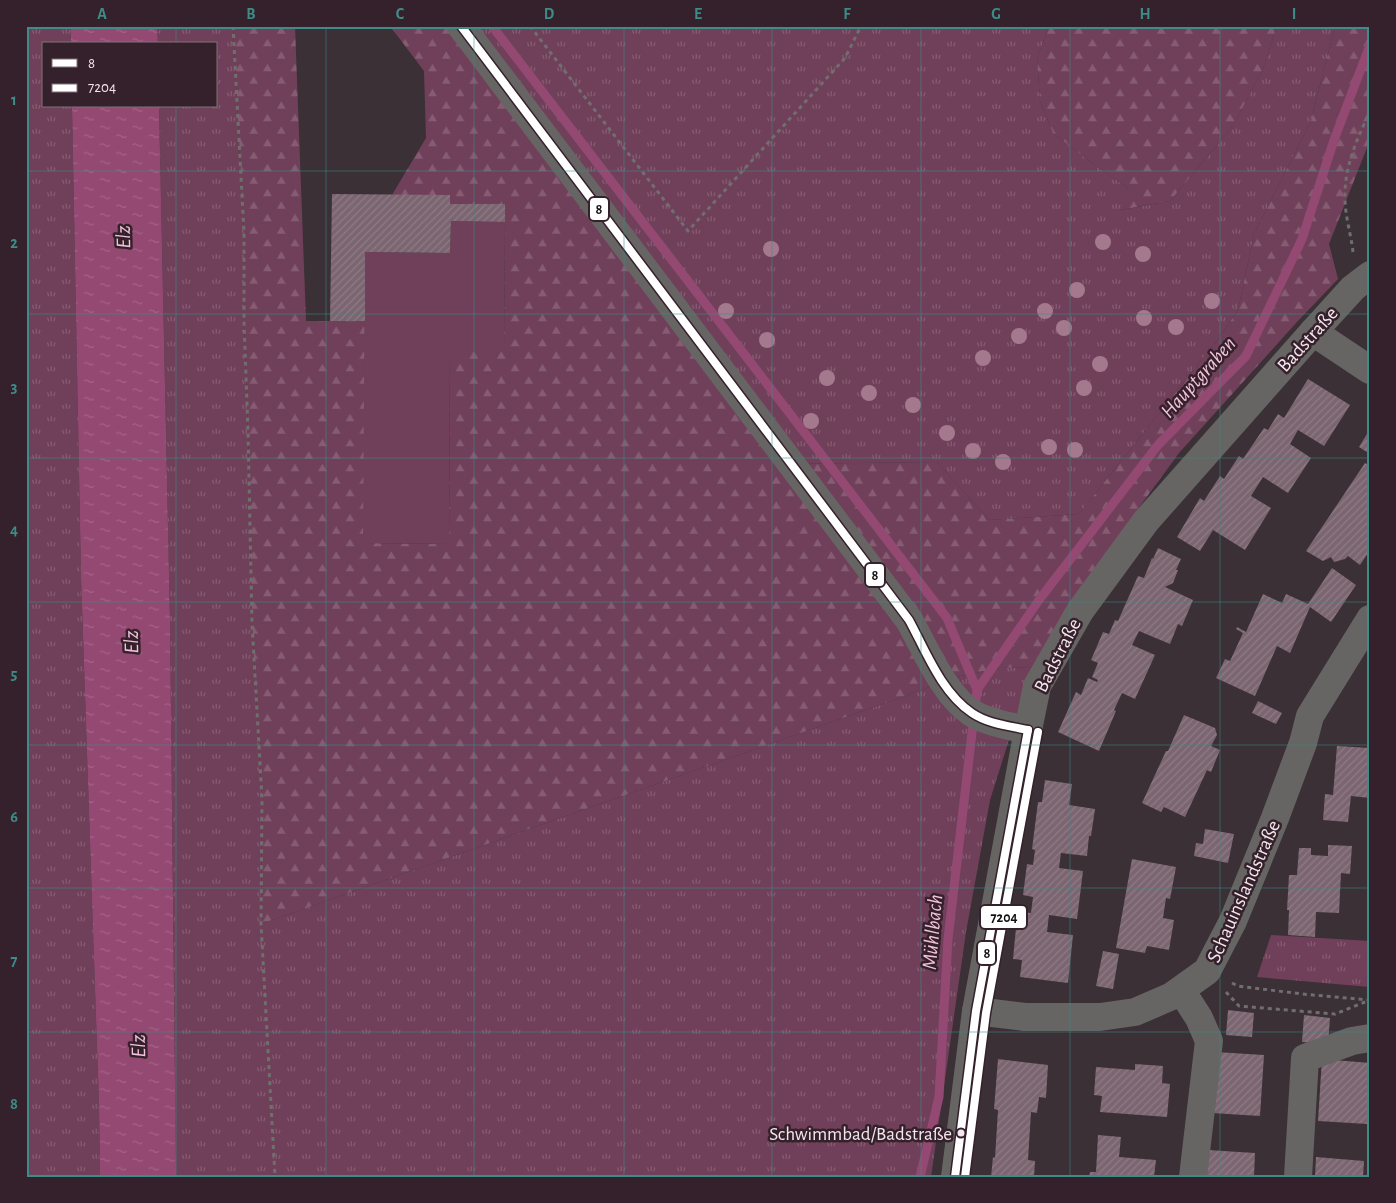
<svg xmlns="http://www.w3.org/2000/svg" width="1396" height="1203" font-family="'Alegreya Sans',sans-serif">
<defs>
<pattern id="grass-tufts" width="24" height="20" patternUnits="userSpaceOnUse" patternTransform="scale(1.25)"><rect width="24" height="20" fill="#70405a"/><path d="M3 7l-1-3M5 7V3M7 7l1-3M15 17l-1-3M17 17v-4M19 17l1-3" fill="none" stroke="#855c72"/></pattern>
<pattern id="forest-firs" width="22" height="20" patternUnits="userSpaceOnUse" patternTransform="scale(1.25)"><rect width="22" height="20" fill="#70405a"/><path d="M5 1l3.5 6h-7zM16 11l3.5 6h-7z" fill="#855c72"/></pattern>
<pattern id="water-ripples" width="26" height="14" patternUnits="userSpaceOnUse" patternTransform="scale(1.25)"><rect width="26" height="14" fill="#944973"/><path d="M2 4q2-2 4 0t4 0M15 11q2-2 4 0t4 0" fill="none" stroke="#a46387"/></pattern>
<pattern id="building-hatch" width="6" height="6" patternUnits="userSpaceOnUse" patternTransform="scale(1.25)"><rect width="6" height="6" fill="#7b6570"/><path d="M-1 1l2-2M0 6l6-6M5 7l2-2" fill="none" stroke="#8e7b85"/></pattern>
</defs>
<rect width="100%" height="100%" fill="#3a3035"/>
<g fill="url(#grass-tufts)">
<polygon points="26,26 71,26 71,44 44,44 44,106 72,106 81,577 99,1106 100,1177 26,1177"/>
<polygon points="157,26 233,26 244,233 244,322 248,432 252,623 262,799 261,924 925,689 942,680 1000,668 1032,667 990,800 966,932 931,1177 176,1177 170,620 159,106 216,106 216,44 158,44"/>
<polygon points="448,26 1049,26 1037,58 1040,101 1053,133 1089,161 1128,188 1121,210 1170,201 1233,126 1263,69 1277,26 1335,26 1311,121 1254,234 1238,310 1219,338 1079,514 989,520 937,462 779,464"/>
<polygon points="1271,935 1370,941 1370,987 1257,977"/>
</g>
<g fill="url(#forest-firs)">
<polygon points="233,26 295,26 306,321 365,321 364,543 449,544 450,351 504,352 505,204 450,204 449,195 392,195 426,138 424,71 390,26 448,26 778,464 937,462 989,520 1079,514 1219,338 1238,310 1254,234 1311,121 1335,26 1370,26 1370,140 1329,244 1338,279 1296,323 1179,453 1138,509 1032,667 1000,668 942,680 925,689 261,924 262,799 252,623 248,432 244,322 244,233"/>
<polygon points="1049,26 1277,26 1263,69 1233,126 1170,201 1120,210 1128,188 1089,161 1053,133 1040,101 1037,58"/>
</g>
<polygon fill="#70405a" points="451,221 505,222 504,352 450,352 449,544 363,543 365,252 450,253"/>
<g fill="url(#water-ripples)">
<polygon points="71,26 157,26 158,44 71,44"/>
<polygon points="72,106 159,106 170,620 176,1177 100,1177 99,1106 81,577"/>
</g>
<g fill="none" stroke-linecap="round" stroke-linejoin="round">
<g stroke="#944973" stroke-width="9">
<polyline points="492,26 947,618 977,690"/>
<polyline points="920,1177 939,1097 948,939 977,690 1039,600 1158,445 1246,356 1302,239 1334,140 1370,45"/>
</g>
</g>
<g fill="url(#building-hatch)">
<polygon points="332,194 450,195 450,204 505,204 505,222 451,221 450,253 365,252 365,321 330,321"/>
<polygon points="1308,379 1350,405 1324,446 1298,430 1290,444 1311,458 1288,493 1263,477 1251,496 1271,508 1245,550 1213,530 1200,551 1177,537 1200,498 1204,501 1220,476 1224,479 1239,456 1243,459 1264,428 1268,430 1278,414 1284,418"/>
<polygon points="1370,429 1370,454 1359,447"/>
<polygon points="1365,463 1370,466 1370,550 1360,565 1348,556 1345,559 1334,562 1331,557 1323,561 1306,551"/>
<polygon points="1158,548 1181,559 1176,570 1178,570 1173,583 1165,587 1193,600 1182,626 1178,624 1170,644 1139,631 1132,645 1155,655 1135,699 1122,693 1114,710 1116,711 1099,751 1058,732 1076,692 1081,695 1088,678 1097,682 1098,680 1092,677 1098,663 1091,660 1103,632 1109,634 1115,620 1118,621 1138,576 1144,578 1152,558 1153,559"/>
<polygon points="1332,568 1356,585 1331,622 1310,607 1290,653 1277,646 1255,696 1216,678 1225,659 1230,661 1243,633 1236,629 1237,627 1246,632 1263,594 1282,603 1286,594 1308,604"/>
<polygon points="1258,701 1282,713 1276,724 1252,713"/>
<polygon points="1184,715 1215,728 1217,735 1211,746 1220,750 1211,772 1207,770 1185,817 1164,807 1161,812 1142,803 1166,751 1168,751"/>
<polygon points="1337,746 1370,748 1370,798 1351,796 1348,822 1323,820 1325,794 1333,795"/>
<polygon points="1045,780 1072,784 1069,805 1095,809 1091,836 1089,836 1087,856 1061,853 1059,868 1083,871 1077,919 1049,915 1047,932 1073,935 1068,983 1020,977 1022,960 1013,959 1016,928 1022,929 1024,912 1031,913 1033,897 1023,895 1027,864 1033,865 1035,850 1032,849 1038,802 1042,802"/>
<polygon points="1205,829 1234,834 1228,863 1194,856 1196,843 1203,844"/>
<polygon points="1328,845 1352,846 1350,874 1341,873 1339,913 1316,912 1315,937 1288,935 1289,910 1287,910 1289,875 1297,875 1299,848 1311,848 1311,855 1328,856"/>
<polygon points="1132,859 1176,867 1170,899 1166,898 1163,918 1174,920 1169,950 1147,946 1145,953 1116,948"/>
<polygon points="1103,951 1119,954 1113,989 1096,986"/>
<polygon points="1228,1010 1254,1013 1252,1037 1226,1035"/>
<polygon points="1304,1015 1330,1018 1328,1044 1302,1042"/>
<polygon points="1216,1052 1264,1055 1260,1116 1212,1113"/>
<polygon points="998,1059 1048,1065 1046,1098 1039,1097 1037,1113 1031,1112 1028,1160 1035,1161 1034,1177 991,1177 993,1157 995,1158 998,1110 994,1109"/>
<polygon points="1322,1059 1370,1063 1367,1124 1318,1121"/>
<polygon points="1135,1064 1163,1066 1162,1083 1170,1084 1167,1117 1100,1112 1102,1096 1094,1095 1096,1067 1135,1070"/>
<polygon points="1098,1135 1121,1137 1119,1157 1156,1160 1154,1177 1089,1177 1090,1172 1096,1172"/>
<polygon points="1208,1150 1255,1153 1254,1177 1206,1177"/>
<polygon points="1316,1157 1364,1161 1363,1177 1315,1177"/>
</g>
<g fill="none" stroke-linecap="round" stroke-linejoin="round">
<g stroke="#706e6e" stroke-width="3" stroke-dasharray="4 4" stroke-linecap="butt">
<polyline points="233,26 244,233 244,322 248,432 252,623 262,799 261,924 275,1177"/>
<polyline points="530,26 688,231 845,58 861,26"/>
<path d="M1353,252C1351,234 1345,216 1345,198C1344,168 1357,138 1370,112"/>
<polyline points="1232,983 1238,986 1302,994 1369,1000"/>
<polyline points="1226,992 1239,1006 1335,1014 1370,1000"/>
</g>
<g stroke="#666563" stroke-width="28">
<path d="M461,26L909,620C925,648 944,695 972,713C984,721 1012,727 1028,730"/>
<polyline points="1313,332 1370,370"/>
<polyline points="1181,990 1199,1018 1209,1041 1193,1177"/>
<polyline points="976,1011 1025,1017 1100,1017 1135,1012 1172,996 1207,971 1233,921 1275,818 1303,743 1310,716 1370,619"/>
<polyline points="955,1177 976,1011 1028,730 1037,686 1080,611 1146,521 1313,332 1353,288 1370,275"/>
<polyline points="1298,1177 1305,1058 1352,1041 1370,1038"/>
</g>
<g stroke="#35212b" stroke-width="11">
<g id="bus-1">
<path d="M461,26L909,620C926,651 941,692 972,713C988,724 1010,726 1028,730"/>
<polyline points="955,1177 976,1011 1028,730"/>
</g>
</g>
<g stroke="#35212b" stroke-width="11">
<polyline id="bus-2" points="965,1177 986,1013 1038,732"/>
</g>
<use href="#bus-1" stroke="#fff" stroke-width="8"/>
<use href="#bus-2" stroke="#fff" stroke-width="8"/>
</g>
<g fill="#a4798e">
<circle cx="1103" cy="242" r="8"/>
<circle cx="771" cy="249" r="8"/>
<circle cx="1143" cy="254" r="8"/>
<circle cx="1077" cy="290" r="8"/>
<circle cx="1212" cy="301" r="8"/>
<circle cx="726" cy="311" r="8"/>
<circle cx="1045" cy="311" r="8"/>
<circle cx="1144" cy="318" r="8"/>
<circle cx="1176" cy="327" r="8"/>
<circle cx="1064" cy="328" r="8"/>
<circle cx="1019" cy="336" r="8"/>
<circle cx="767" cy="340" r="8"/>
<circle cx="983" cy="358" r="8"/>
<circle cx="1100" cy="364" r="8"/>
<circle cx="827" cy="378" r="8"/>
<circle cx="1084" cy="388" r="8"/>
<circle cx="869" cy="393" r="8"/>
<circle cx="913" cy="405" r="8"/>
<circle cx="811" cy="421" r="8"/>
<circle cx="947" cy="433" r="8"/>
<circle cx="1049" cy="447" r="8"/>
<circle cx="1075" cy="450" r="8"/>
<circle cx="973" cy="451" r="8"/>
<circle cx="1003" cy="462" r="8"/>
</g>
<path fill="none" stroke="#3d8c87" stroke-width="1" stroke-opacity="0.55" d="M176,26V44M326,26V1177M474,26V1177M624,26V1177M772,26V1177M921,26V1177M1070,26V1177M1220,26V1177M176,106V1177M26,171H1370M26,314H1370M26,458H1370M26,602H1370M26,745H1370M26,888H1370M26,1032H1370"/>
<circle fill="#f4e6ed" stroke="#35212b" stroke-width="2" cx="961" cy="1133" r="4.5"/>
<g text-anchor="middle" stroke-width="5" stroke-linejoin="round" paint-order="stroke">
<g font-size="19" fill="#f4e6ed" stroke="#35212b" text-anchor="end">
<text x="952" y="1140">Schwimmbad/Badstraße</text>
</g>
<g font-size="20" fill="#f4e6ed" stroke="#35212b">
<text transform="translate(1307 339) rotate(-48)" y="7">Badstraße</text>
<text transform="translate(1057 655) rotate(-63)" y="7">Badstraße</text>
<text transform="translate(1243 891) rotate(-66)" y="7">Schauinslandstraße</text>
</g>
<g font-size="21" font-style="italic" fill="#f3c4db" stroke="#35212b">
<text transform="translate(123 237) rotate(-91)" y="7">Elz</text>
<text transform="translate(1198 377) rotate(-48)" y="7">Hauptgraben</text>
<text transform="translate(131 642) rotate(-91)" y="7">Elz</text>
<text transform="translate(932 932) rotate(-85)" y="7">Mühlbach</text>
<text transform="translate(138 1046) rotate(-91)" y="7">Elz</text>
</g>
</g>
<g stroke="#35212b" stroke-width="2">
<rect x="589" y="197" width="20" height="24" rx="5" fill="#fff"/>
<rect x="865" y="563" width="20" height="24" rx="5" fill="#fff"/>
<rect x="980" y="905" width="47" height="24" rx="5" fill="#fff"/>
<rect x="977" y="941" width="19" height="24" rx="5" fill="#fff"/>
</g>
<g font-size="14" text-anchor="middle" font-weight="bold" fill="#111">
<text x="599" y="214">8</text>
<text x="875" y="580">8</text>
<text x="1004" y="922">7204</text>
<text x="987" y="958">8</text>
</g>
<rect width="1396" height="1203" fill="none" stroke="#35212b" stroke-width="55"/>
<rect x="42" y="42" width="175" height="65" fill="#35212b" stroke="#817079"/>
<rect x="52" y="59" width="25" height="8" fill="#ffffff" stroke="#817079"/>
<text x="88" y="68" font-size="15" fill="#f4e6ed">8</text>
<rect x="52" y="84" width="25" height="8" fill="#ffffff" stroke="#817079"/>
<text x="88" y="92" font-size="15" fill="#f4e6ed">7204</text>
<rect x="28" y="28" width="1340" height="1148" fill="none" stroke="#3d8c87" stroke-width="2"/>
<g font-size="16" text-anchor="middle" font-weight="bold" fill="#3d8c87">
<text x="102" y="19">A</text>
<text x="251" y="19">B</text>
<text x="400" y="19">C</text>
<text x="549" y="19">D</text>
<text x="698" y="19">E</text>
<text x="847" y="19">F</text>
<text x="996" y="19">G</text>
<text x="1145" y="19">H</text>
<text x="1294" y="19">I</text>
<text x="14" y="105">1</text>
<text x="14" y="248">2</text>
<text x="14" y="392">3</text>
<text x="14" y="535">4</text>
<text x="14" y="679">5</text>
<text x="14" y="822">6</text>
<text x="14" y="966">7</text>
<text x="14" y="1109">8</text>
</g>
</svg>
